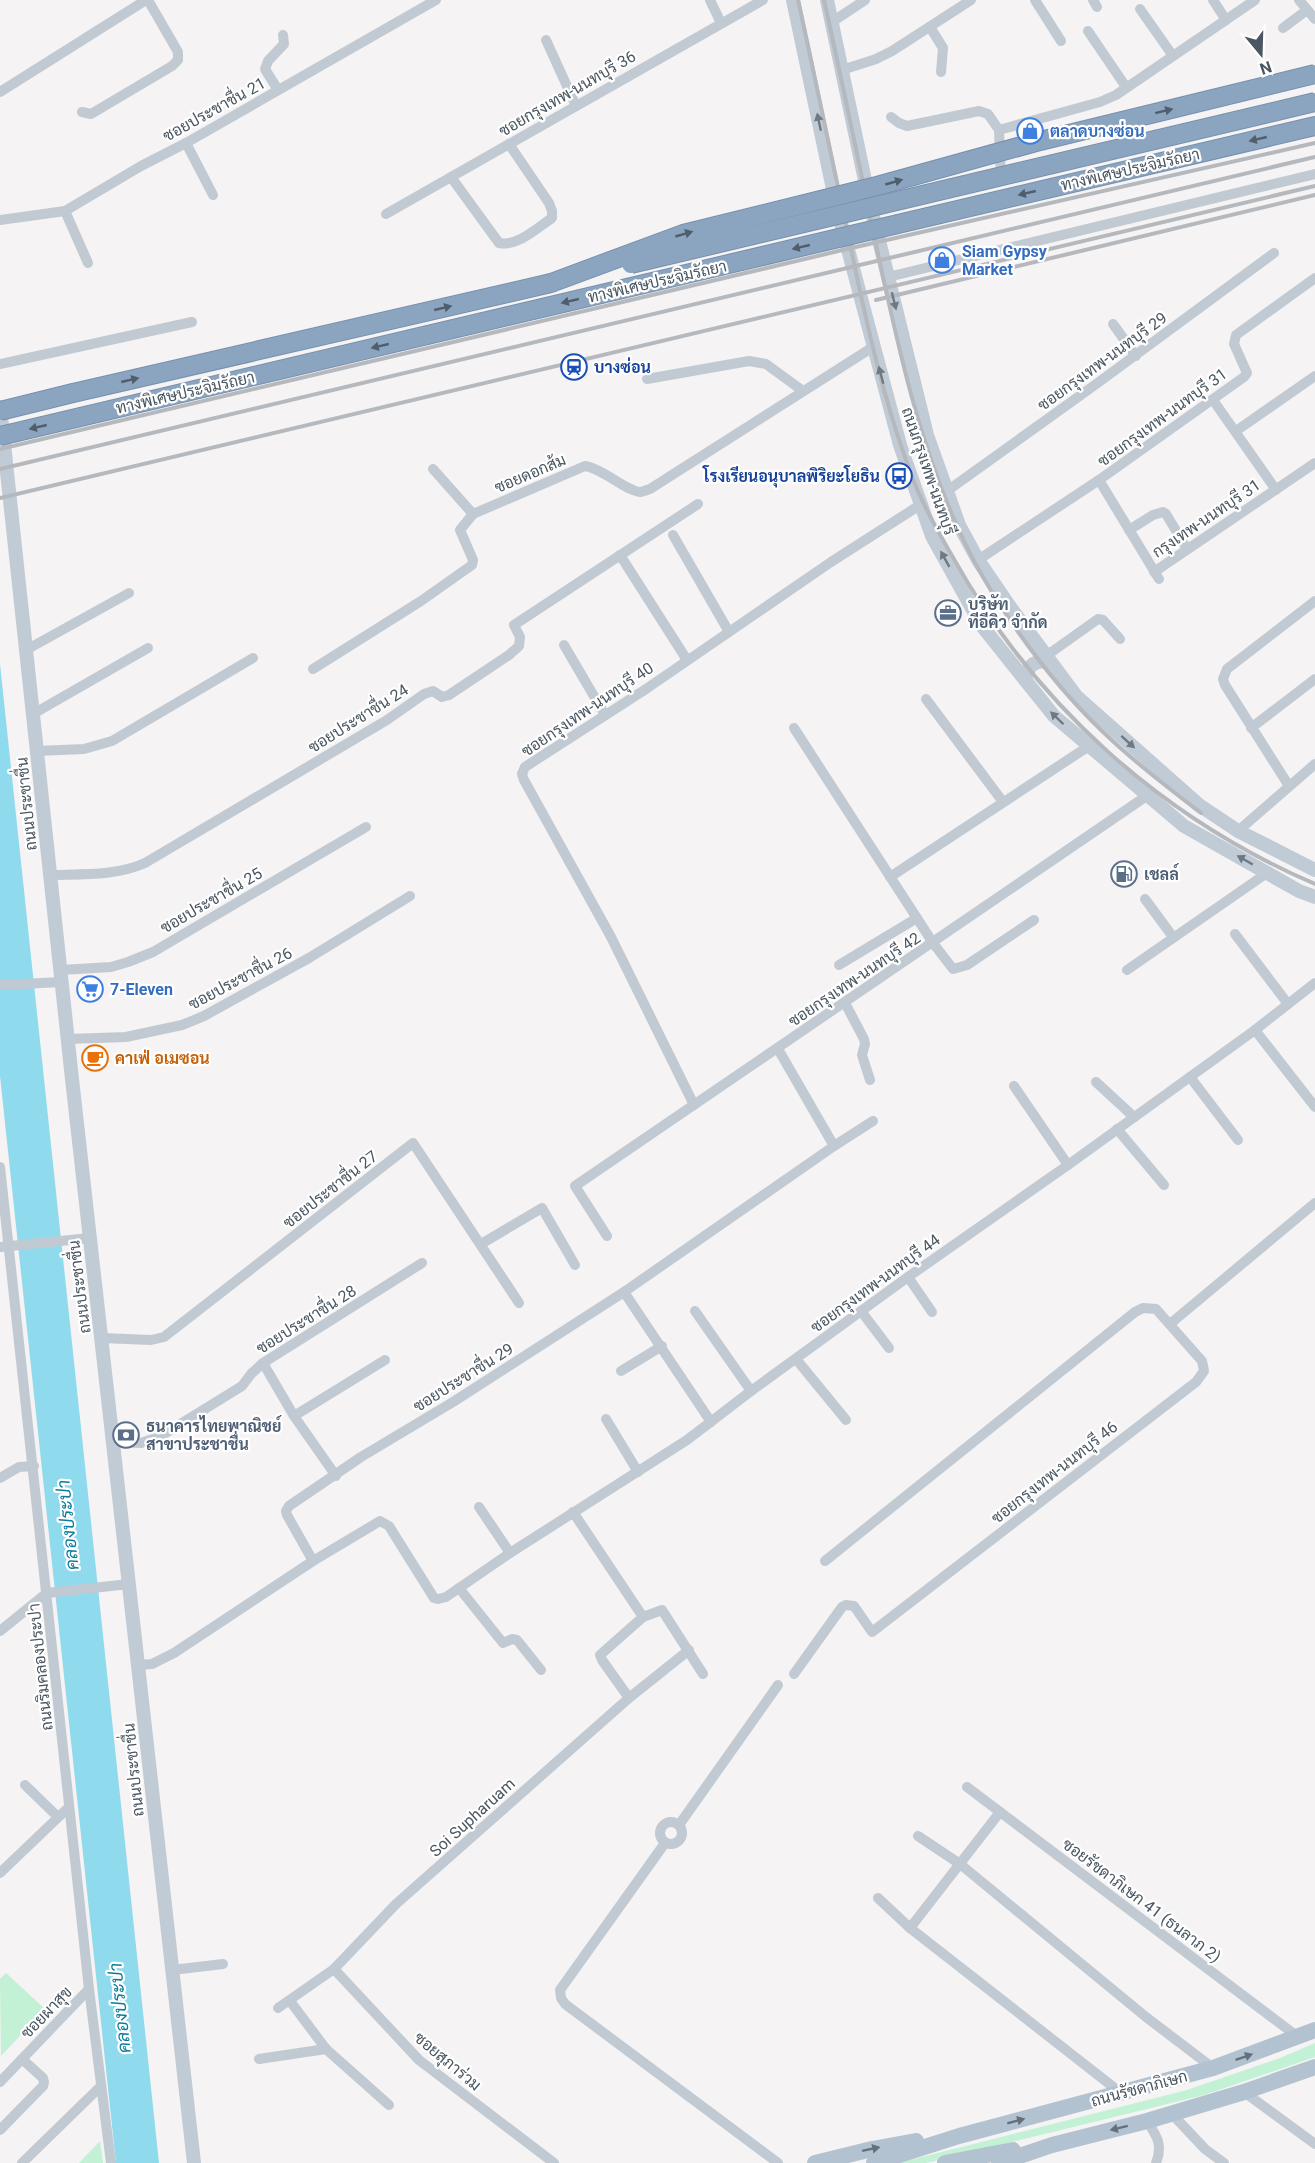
<svg xmlns="http://www.w3.org/2000/svg" width="1315" height="2163" font-family="Roboto,Sarabun,sans-serif">
<rect width="100%" height="100%" fill="#f5f3f3"/>
<g fill="#c3f1d5">
<polygon points="6,1973 45,2009 1,2056 0,1979"/>
<polygon points="1315,2043 1315,2057 1204,2095 926,2163 898,2163 1187,2090 1280,2058"/>
<polygon points="100,2141 103,2163 79,2163"/>
</g>
<polygon fill="#90daee" points="0,664 159,2163 116,2163 0,1076"/>
<g fill="none" stroke-linecap="round" stroke-linejoin="round">
<g stroke="#7690ad" stroke-width="20">
<g id="motorway">
<polyline points="898,224 1315,126"/>
<polyline points="73,393 551,283"/>
</g>
</g>
<g stroke="#c1cad2" stroke-width="10">
<polyline points="710,0 721,23"/>
<polyline points="1035,0 1061,41"/>
<polyline points="1093,0 1097,7"/>
<polyline points="1213,0 1226,20"/>
<polyline points="1299,0 1315,19"/>
<polyline points="1140,9 1173,56"/>
<polyline points="832,22 865,0"/>
<polyline points="930,27 943,48 941,72"/>
<polyline points="1283,28 1307,10"/>
<polyline points="1088,31 1126,87"/>
<polyline points="546,40 576,106"/>
<polyline points="842,70 876,59 892,51 971,0"/>
<polyline points="278,90 265,69 268,61 284,44 283,35"/>
<polyline points="0,92 146,0"/>
<polyline points="82,112 91,114 172,66 178,60 178,52 148,0"/>
<polyline points="891,117 899,123 907,126 979,111 988,114 999,130"/>
<polyline points="186,143 213,195"/>
<path d="M451,177L499,243C517,247 537,228 552,218V211L549,203L509,144"/>
<polyline points="1001,179 999,130 1100,102 1116,95 1255,0"/>
<polyline points="65,211 88,263"/>
<polyline points="386,214 763,0"/>
<polyline points="0,220 65,211 141,166 186,143 436,0"/>
<polyline points="888,277 1315,174"/>
<polyline points="1113,324 1136,356"/>
<polyline points="0,364 192,322"/>
<polyline points="647,379 749,361 766,364 803,391"/>
<polyline points="1213,400 1276,490"/>
<polyline points="1236,431 1315,376"/>
<polyline points="433,469 473,514"/>
<polyline points="1099,480 1159,579"/>
<polyline points="947,491 1099,382 1274,253"/>
<polyline points="1129,530 1153,515 1163,512 1166,514 1187,549"/>
<polyline points="673,535 729,632"/>
<polyline points="620,555 687,660"/>
<polyline points="978,560 1099,480 1244,377 1247,373 1234,344 1236,335 1315,278"/>
<polyline points="1154,572 1315,463"/>
<polyline points="564,645 605,715"/>
<polyline points="26,650 129,593"/>
<polyline points="1046,656 1098,619 1103,620 1120,639"/>
<path d="M313,669L421,601L472,565L473,560L460,530L473,514L585,466C604,469 627,492 641,492C642,492 649,489 650,489L873,347"/>
<polyline points="926,699 1003,802"/>
<polyline points="33,714 148,648"/>
<polyline points="794,728 933,943 953,969 967,965 1034,920"/>
<polyline points="1251,728 1315,679"/>
<polyline points="37,751 84,749 112,741 253,658"/>
<polyline points="1289,786 1225,685 1223,679 1227,669 1315,601"/>
<polyline points="1238,831 1315,764"/>
<path d="M51,875C83,874 116,876 145,863L387,720L424,694L433,691L442,697L449,695L509,655L519,646L520,637L514,625L698,504"/>
<polyline points="890,877 1089,746"/>
<polyline points="1145,899 1173,937"/>
<polyline points="1235,934 1288,1004"/>
<polyline points="839,965 917,918"/>
<polyline points="61,970 111,967 128,962 153,952 366,827"/>
<polyline points="1127,970 1267,873"/>
<polyline points="0,985 62,982"/>
<polyline points="845,1003 864,1039 865,1044 862,1055 870,1080"/>
<polyline points="1255,1030 1315,1107"/>
<polyline points="69,1039 126,1037 182,1025 204,1016 309,958 410,896"/>
<polyline points="778,1049 834,1146"/>
<polyline points="1190,1077 1238,1140"/>
<polyline points="1096,1082 1134,1117"/>
<polyline points="1014,1086 1068,1165"/>
<polyline points="694,1105 611,937 524,780 522,774 525,767 646,689 831,562 920,505"/>
<polyline points="1117,1129 1164,1185"/>
<polyline points="0,1167 89,1989 111,2163"/>
<polyline points="607,1236 575,1186 1148,795"/>
<polyline points="481,1244 542,1208 575,1265"/>
<polyline points="0,1247 90,1238"/>
<polyline points="908,1277 932,1312"/>
<polyline points="624,1292 711,1422"/>
<polyline points="695,1311 751,1391"/>
<polyline points="861,1311 889,1348"/>
<polyline points="1170,1324 1315,1203"/>
<polyline points="102,1338 151,1340 164,1337 413,1143 519,1303"/>
<polyline points="796,1359 846,1420"/>
<polyline points="263,1363 294,1416 336,1476"/>
<polyline points="621,1371 662,1346"/>
<polyline points="294,1416 385,1360"/>
<polyline points="606,1419 638,1472"/>
<polyline points="113,1442 141,1443 161,1436 242,1386 251,1374 263,1363 422,1263"/>
<polyline points="0,1478 19,1467 34,1466"/>
<polyline points="479,1507 510,1553"/>
<polyline points="573,1512 643,1617 600,1655 602,1660 629,1698"/>
<polyline points="313,1561 380,1521 389,1526 434,1598 438,1599 446,1597 510,1553 687,1440 751,1391 908,1277 1068,1165 1255,1030 1315,983"/>
<polyline points="459,1588 503,1643 512,1639 517,1640 541,1670"/>
<polyline points="643,1617 662,1610 703,1674"/>
<polyline points="0,1631 47,1593 129,1584"/>
<polyline points="138,1665 152,1664 174,1653 313,1561 287,1515 286,1511 289,1506 361,1457 453,1402 624,1292 834,1146 873,1121"/>
<polyline points="794,1674 842,1607 846,1605 854,1606 872,1632 1196,1382 1204,1371 1202,1361 1156,1309 1143,1308 1135,1312 825,1561"/>
<polyline points="25,1785 58,1817"/>
<polyline points="967,1787 1298,2037"/>
<circle cx="671" cy="1833" r="11"/>
<polyline points="679,1825 778,1685"/>
<polyline points="918,1836 960,1864 1146,2017 1213,2068"/>
<polyline points="665,1843 560,1990 561,1998 565,2004 778,2163"/>
<polyline points="0,1873 69,1807"/>
<polyline points="878,1898 910,1928 1121,2093"/>
<polyline points="910,1928 1000,1812"/>
<polyline points="334,1969 419,2060 554,2163"/>
<polyline points="172,1970 223,1964"/>
<polyline points="278,2008 334,1969 396,1904 629,1698 689,1650"/>
<polyline points="326,2049 389,2105"/>
<polyline points="259,2059 326,2049 290,2001"/>
<polyline points="0,2082 89,1989"/>
<polyline points="1244,2092 1315,2144"/>
<polyline points="1172,2114 1205,2149 1224,2163"/>
<path d="M1147,2121C1157,2136 1163,2145 1156,2163"/>
<polyline points="0,2130 43,2086 44,2082 43,2078 22,2059"/>
<polyline points="22,2163 101,2086"/>
</g>
<g stroke="#c1cbd6" stroke-width="14">
<polyline points="793,0 837,208 900,445 932,536 982,626 1054,716 1184,826 1299,891 1315,897"/>
<polyline points="827,0 870,204 927,435 959,525 978,560 1010,607 1076,696 1199,805 1238,831 1315,870"/>
<polyline points="0,407 72,1079 194,2163"/>
<path d="M1025,679C1028,664 1035,661 1049,661"/>
</g>
<g stroke="#b3c2d1" stroke-width="16">
<polyline points="815,2163 872,2149 916,2141"/>
<polyline points="874,2163 959,2136 1213,2068 1315,2030"/>
<polyline points="945,2163 1013,2150"/>
<polyline points="999,2163 1052,2145 1147,2121 1244,2092 1315,2067"/>
</g>
<use href="#motorway" stroke="#8ba5c1" stroke-width="18"/>
<g stroke="#b5b8bd" stroke-width="4">
<path d="M798,0C816,81 832,162 850,244C866,321 883,399 911,474C922,504 939,533 955,561C1037,706 1162,818 1315,884"/>
<path d="M824,0C843,85 860,169 878,254C898,346 918,439 957,526C988,596 1045,676 1101,730C1132,760 1166,786 1201,813"/>
<polyline points="876,300 1315,195"/>
<polyline points="0,449 847,249 1315,143"/>
<polyline points="0,469 1315,157"/>
<polyline points="0,498 1315,186"/>
</g>
<g stroke="#7690ad" stroke-width="20" stroke-linecap="butt">
<g id="motorway-bridge">
<polyline points="631,264 1315,102"/>
<polyline points="551,283 683,234 877,186 1036,142 1315,74"/>
<polyline points="0,411 73,393"/>
<polyline points="0,436 898,224"/>
</g>
</g>
<use href="#motorway-bridge" stroke="#8ba5c1" stroke-width="18"/>
</g>
<defs><path id="oneway-solid" d="M-6-.8H1V-3.2L6.5 0L1 3.2V.8H-6Z" transform="scale(1.5)"/></defs>
<g fill="#505e6b">
<use href="#oneway-solid" transform="translate(1164 111) rotate(-14)"/>
<use href="#oneway-solid" transform="translate(1258 139) rotate(167)"/>
<use href="#oneway-solid" transform="translate(894 182) rotate(-16)"/>
<use href="#oneway-solid" transform="translate(1027 193) rotate(167)"/>
<use href="#oneway-solid" transform="translate(684 234) rotate(-16)"/>
<use href="#oneway-solid" transform="translate(801 247) rotate(167)"/>
<use href="#oneway-solid" transform="translate(570 301) rotate(167)"/>
<use href="#oneway-solid" transform="translate(443 308) rotate(-13)"/>
<use href="#oneway-solid" transform="translate(380 346) rotate(167)"/>
<use href="#oneway-solid" transform="translate(130 380) rotate(-13)"/>
<use href="#oneway-solid" transform="translate(38 427) rotate(167)"/>
</g>
<g fill="#6e7984">
<use href="#oneway-solid" transform="translate(819 122) rotate(-102)"/>
<use href="#oneway-solid" transform="translate(894 301) rotate(76)"/>
<use href="#oneway-solid" transform="translate(881 375) rotate(-105)"/>
<use href="#oneway-solid" transform="translate(945 559) rotate(-119)"/>
<use href="#oneway-solid" transform="translate(1057 718) rotate(-136)"/>
<use href="#oneway-solid" transform="translate(1128 742) rotate(42)"/>
<use href="#oneway-solid" transform="translate(1245 860) rotate(-150)"/>
</g>
<g fill="#64717d">
<use href="#oneway-solid" transform="translate(1244 2057) rotate(-19)"/>
<use href="#oneway-solid" transform="translate(1016 2121) rotate(-15)"/>
<use href="#oneway-solid" transform="translate(1119 2128) rotate(166)"/>
<use href="#oneway-solid" transform="translate(871 2149) rotate(-12)"/>
</g>
<defs>
<g id="shop-ring" transform="scale(1.35)"><circle r="9.5" fill="#fff" stroke="#3f7fe0" stroke-width="1.5"/><path d="M-5-2.5h2.3a2.7 3.5 0 0 1 5.4 0H5L5.5 6h-11ZM-1.5-2.5h3a1.5 2.3 0 0 0-3 0Z" fill="#3f7fe0"/></g>
<g id="station-ring" transform="scale(1.35)"><circle r="9.5" fill="#fff" stroke="#1a4fb4" stroke-width="1.5"/><path d="M-3-6H3Q5-6 5-4V2Q5 4 3 4L4.5 6H3L1.5 4h-3L-3 6H-4.5L-3 4Q-5 4-5 2V-4Q-5-6-3-6ZM-3.5-4v3h7v-3ZM-3.5 1v1.5H-2V1ZM2 1v1.5H3.5V1Z" fill="#1a4fb4"/></g>
<g id="bus-ring" transform="scale(1.35)"><circle r="9.5" fill="#fff" stroke="#1a4fb4" stroke-width="1.5"/><path d="M-5-6H5V4H4V6H2V4H-2V6H-4V4H-5ZM-3.5-4V0h7V-4ZM-3.5 1.2v1.5H-2V1.2ZM2 1.2v1.5H3.5V1.2Z" fill="#1a4fb4"/></g>
<g id="office-ring" transform="scale(1.35)"><circle r="9.5" fill="#fff" stroke="#5c6f8a" stroke-width="1.5"/><path d="M-6-3h4V-5.5h4V-3h4V5H-6ZM-1-4.5V-3h2v-1.5ZM-6 0V1H6V0Z" fill="#5c6f8a"/></g>
<g id="fuel-ring" transform="scale(1.35)"><circle r="9.5" fill="#fff" stroke="#5c6f8a" stroke-width="1.5"/><path d="M-5.5-6h7V0h2V4h1.3V-2.5L3-4.5l.8-.8L6-3V5H2.5V1h-1V6h-7ZM-4.2-4.7v3.2H.2V-4.7Z" fill="#5c6f8a"/></g>
<g id="supermarket-ring" transform="scale(1.35)"><circle r="9.5" fill="#fff" stroke="#3f7fe0" stroke-width="1.5"/><path d="M-6-5.5h2.5l.6 2H6L4.5 2H-2.5L-4.4-4H-6ZM-1.5 3.2a1.3 1.3 0 1 0 .1 0ZM3 3.2a1.3 1.3 0 1 0 .1 0Z" fill="#3f7fe0"/></g>
<g id="cafe-ring" transform="scale(1.35)"><circle r="9.5" fill="#fff" stroke="#e8710a" stroke-width="1.5"/><path d="M-5.5-4.5H6V0H3Q3 3.5 0 3.5H-2.5Q-5.5 3.5-5.5 0ZM3-3.2v2h1.7v-2ZM-6 4.5H4V6H-6Z" fill="#e8710a"/></g>
<g id="bank-ring" transform="scale(1.35)"><circle r="9.5" fill="#fff" stroke="#5c6f8a" stroke-width="1.5"/><path d="M-6-4H6V4H-6ZM0-2.3a2.3 2.3 0 1 0 0 4.6a2.3 2.3 0 1 0 0-4.6Z" fill="#5c6f8a"/></g>
</defs>
<g fill-rule="evenodd">
<use href="#shop-ring" x="1030" y="131"/>
<use href="#shop-ring" x="942" y="260"/>
<use href="#station-ring" x="574" y="367"/>
<use href="#bus-ring" x="899" y="476"/>
<use href="#office-ring" x="948" y="613"/>
<use href="#fuel-ring" x="1124" y="874"/>
<use href="#supermarket-ring" x="90" y="989"/>
<use href="#cafe-ring" x="95" y="1058"/>
<use href="#bank-ring" x="126" y="1435"/>
</g>
<g text-anchor="middle" stroke-width="4.5" stroke-linejoin="round" paint-order="stroke">
<g font-size="16" fill="#4a5661" stroke="#fff">
<text transform="translate(567 93) rotate(-30)" y="6">ซอยกรุงเทพ-นนทบุรี 36</text>
<text transform="translate(214 109) rotate(-29)" y="6">ซอยประชาชื่น 21</text>
<text transform="translate(1130 169) rotate(-13)" y="6">ทางพิเศษประจิมรัถยา</text>
<text transform="translate(657 281) rotate(-13)" y="6">ทางพิเศษประจิมรัถยา</text>
<text transform="translate(1102 361) rotate(-36)" y="6">ซอยกรุงเทพ-นนทบุรี 29</text>
<text transform="translate(185 392) rotate(-13)" y="6">ทางพิเศษประจิมรัถยา</text>
<text transform="translate(1162 417) rotate(-36)" y="6">ซอยกรุงเทพ-นนทบุรี 31</text>
<text transform="translate(929 471) rotate(71)" y="6">ถนนกรุงเทพ-นนทบุรี</text>
<text transform="translate(530 473) rotate(-23)" y="6">ซอยดอกส้ม</text>
<text transform="translate(1206 518) rotate(-34)" y="6">กรุงเทพ-นนทบุรี 31</text>
<text transform="translate(587 709) rotate(-34)" y="6">ซอยกรุงเทพ-นนทบุรี 40</text>
<text transform="translate(358 718) rotate(-32)" y="6">ซอยประชาชื่น 24</text>
<text transform="translate(26 804) rotate(-96)" y="6">ถนนประชาชื่น</text>
<text transform="translate(211 900) rotate(-30)" y="6">ซอยประชาชื่น 25</text>
<text transform="translate(240 978) rotate(-28)" y="6">ซอยประชาชื่น 26</text>
<text transform="translate(854 979) rotate(-34)" y="6">ซอยกรุงเทพ-นนทบุรี 42</text>
<text transform="translate(330 1189) rotate(-38)" y="6">ซอยประชาชื่น 27</text>
<text transform="translate(875 1283) rotate(-36)" y="6">ซอยกรุงเทพ-นนทบุรี 44</text>
<text transform="translate(79 1287) rotate(-97)" y="6">ถนนประชาชื่น</text>
<text transform="translate(306 1319) rotate(-32)" y="6">ซอยประชาชื่น 28</text>
<text transform="translate(463 1377) rotate(-32)" y="6">ซอยประชาชื่น 29</text>
<text transform="translate(1054 1472) rotate(-38)" y="6">ซอยกรุงเทพ-นนทบุรี 46</text>
<text transform="translate(40 1667) rotate(-96)" y="6">ถนนริมคลองประปา</text>
<text transform="translate(133 1770) rotate(-96)" y="6">ถนนประชาชื่น</text>
<text transform="translate(472 1817) rotate(-42)" y="6">Soi Supharuam</text>
<text transform="translate(1142 1900) rotate(37)" y="6">ซอยรัชดาภิเษก 41 (ธนลาภ 2)</text>
<text transform="translate(46 2012) rotate(-46)" y="6">ซอยผาสุข</text>
<text transform="translate(448 2061) rotate(40)" y="6">ซอยสุภาร่วม</text>
<text transform="translate(1139 2088) rotate(-15)" y="6">ถนนรัชดาภิเษก</text>
</g>
<g font-size="16" font-weight="bold" fill="#366cbe" stroke="#fff" text-anchor="start">
<text x="1050" y="137">ตลาดบางซ่อน</text>
<text x="962" y="257">Siam Gypsy<tspan x="962" dy="18">Market</tspan></text>
<text x="110" y="995">7-Eleven</text>
</g>
<g font-size="16" font-weight="bold" fill="#164399" stroke="#fff" text-anchor="start">
<text x="594" y="373">บางซ่อน</text>
<text x="880" y="482" text-anchor="end">โรงเรียนอนุบาลพิริยะโยธิน</text>
</g>
<g font-size="16" font-weight="bold" fill="#4e5e75" stroke="#fff" text-anchor="start">
<text x="968" y="610">บริษัท<tspan x="968" dy="18">ทีอีคิว จำกัด</tspan></text>
<text x="1144" y="880">เชลล์</text>
<text x="146" y="1432">ธนาคารไทยพาณิชย์<tspan x="146" dy="18">สาขาประชาชื่น</tspan></text>
</g>
<g font-size="16" font-weight="bold" fill="#c56008" stroke="#fff" text-anchor="start">
<text x="115" y="1064">คาเฟ่ อเมซอน</text>
</g>
<g font-size="18" font-style="italic" fill="#0c7c9b" stroke="#fff">
<text transform="translate(68 1525) rotate(-96)" y="6">คลองประปา</text>
<text transform="translate(120 2008) rotate(-96)" y="6">คลองประปา</text>
</g>
</g>
<g transform="translate(1261 54) rotate(161)" stroke="#ffffff" stroke-width="4.5" paint-order="stroke">
<path d="M0-4.5L10 22L0 15L-10 22Z" fill="#4a5661"/>
<text y="-9" font-size="16" font-weight="bold" text-anchor="middle" fill="#4a5661">N</text>
</g>
</svg>
